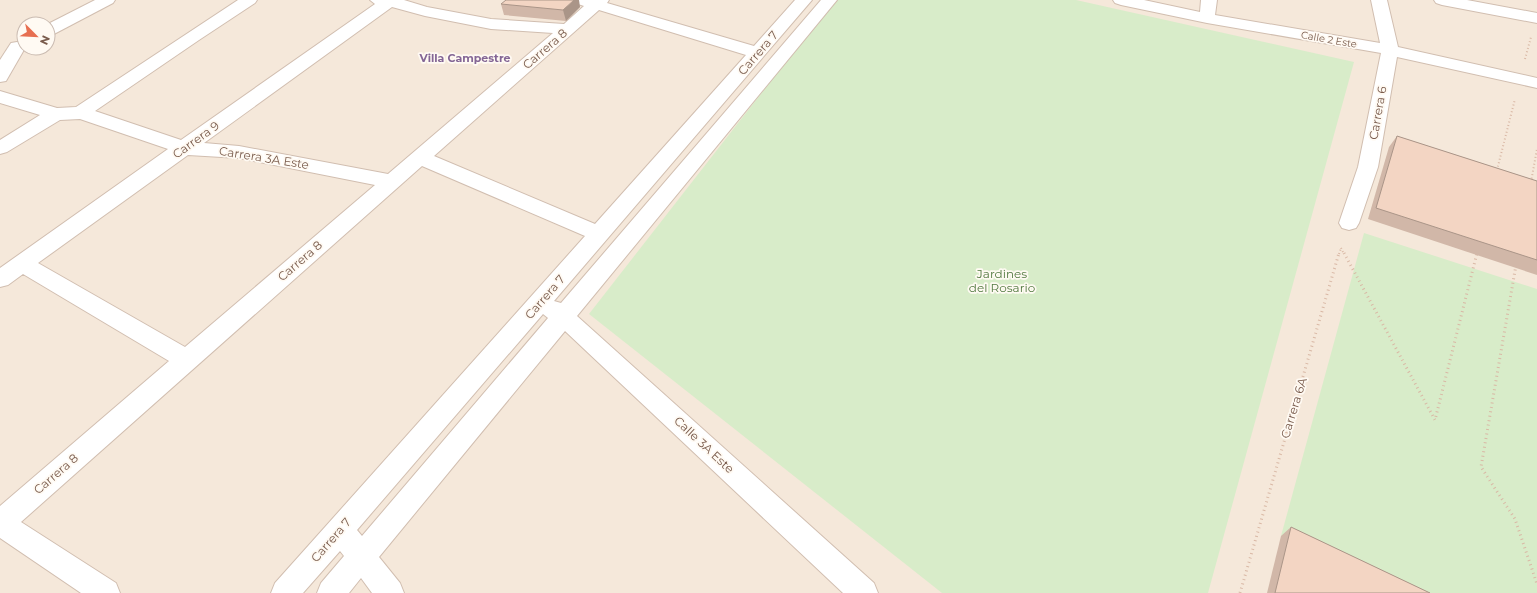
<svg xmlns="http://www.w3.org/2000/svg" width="1537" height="593" font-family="Montserrat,sans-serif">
<rect width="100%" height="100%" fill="#fdf6ec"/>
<path fill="#f5e8da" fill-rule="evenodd" d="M0,0H1537V593H0ZM24,24H48V48H24Z"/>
<g fill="#d8ecc9">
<polygon points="834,0 1076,0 1354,62 1208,593 942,593 589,314"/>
<polygon points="1364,233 1537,289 1537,593 1401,593 1281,536"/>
</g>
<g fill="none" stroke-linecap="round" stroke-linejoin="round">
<g stroke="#d1beb0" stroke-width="2">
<g id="minor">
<polygon points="95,0 115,0 113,3 54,34 48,36 48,24"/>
<path d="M238,0H257L255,3L199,40L95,111L181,140L375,4L370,0H404L427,7L491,19L564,24L584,6L578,4L577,0H609L607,3L754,46L795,0H812L554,301L561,303L821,0H837L577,316L874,583L878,593H843L565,331L379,557L400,583L404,593H372L361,578L349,593H317L321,583L344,556L340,551L303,593H271L275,583L585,236L422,166L21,522L116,583L120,593H81L0,538V506L169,361L23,274L8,285L0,287V268L168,149L80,119L60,120L7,152L0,154V140L40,115L0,103V91L57,108L76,107ZM392,7L425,16L491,29L553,33L388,174L239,146L204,143ZM599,10L746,55L595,224L434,156ZM188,155L239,158L375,185L185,347L38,263ZM543,314L548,318L362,536L357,530Z"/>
<polygon points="1113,0 1144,0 1200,12 1201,0 1217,0 1215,15 1380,43 1371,0 1387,0 1398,47 1537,78 1537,88 1397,57 1378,167 1359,223 1356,228 1349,230 1342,228 1339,223 1358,167 1381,53 1207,23 1121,5 1115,3"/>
<polygon points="1434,0 1467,0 1537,13 1537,23 1442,5 1436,3"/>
<polygon points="17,42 23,43 25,48 6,81 0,82 0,60 11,43"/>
</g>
</g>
<g stroke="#d9b8a5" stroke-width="2" stroke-dasharray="1 2.5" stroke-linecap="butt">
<polyline points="1525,59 1531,37"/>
<polyline points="1497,170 1515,99"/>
<polyline points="1531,182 1537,149"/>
<polyline points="1341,248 1344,254"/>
<polyline points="1339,254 1341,248"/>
<polyline points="1476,254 1477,252"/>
</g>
<g stroke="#d9b8a5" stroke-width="3" stroke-dasharray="1 3.5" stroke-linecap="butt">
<polyline points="1344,253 1435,420 1477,253"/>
<polyline points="1516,265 1481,467 1515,519 1537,584"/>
<polyline points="1240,593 1339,253"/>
</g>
<use href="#minor" fill="#fff" fill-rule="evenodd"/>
</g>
<g fill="#d1b7a8">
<polygon points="501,4 580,7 566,21 504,15"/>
<polygon points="1397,136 1537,181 1537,275 1368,219 1389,147"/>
<polygon points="1291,527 1430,593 1267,593 1281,536"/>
</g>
<polygon fill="#aa9588" points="574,0 579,0 580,7 566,21 563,10"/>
<g fill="#f3d5c3" stroke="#aa9588">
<polygon points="506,0 574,0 563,10 501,4"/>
<polygon points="1397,136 1537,181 1537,260 1376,208"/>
<polygon points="1291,527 1430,593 1275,593"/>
</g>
<g text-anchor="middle" stroke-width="3.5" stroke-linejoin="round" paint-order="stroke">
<g font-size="10" fill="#7a5c4d" stroke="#fffaf3">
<text transform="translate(1329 39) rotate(10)" y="4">Calle 2 Este</text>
</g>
<g font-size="11" font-weight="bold" fill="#846695" stroke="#fffaf3">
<text x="465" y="62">Villa Campestre</text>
</g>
<g font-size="12" fill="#7a5c4d" stroke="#fffaf3">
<text transform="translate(545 49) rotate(-41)" y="4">Carrera 8</text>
<text transform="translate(758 53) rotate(-49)" y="4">Carrera 7</text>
<text transform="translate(1378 113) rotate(-80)" y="4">Carrera 6</text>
<text transform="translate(196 140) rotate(-36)" y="4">Carrera 9</text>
<text transform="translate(264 158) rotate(9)" y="4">Carrera 3A Este</text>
<text transform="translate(300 261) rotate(-41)" y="4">Carrera 8</text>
<text transform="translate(545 297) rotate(-49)" y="4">Carrera 7</text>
<text transform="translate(1294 408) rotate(-73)" y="4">Carrera 6A</text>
<text transform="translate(704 445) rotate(43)" y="4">Calle 3A Este</text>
<text transform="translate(56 474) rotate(-41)" y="4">Carrera 8</text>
<text transform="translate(331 540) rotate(-49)" y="4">Carrera 7</text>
</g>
<g font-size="12" fill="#537a41" stroke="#fffaf3">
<text x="1002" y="278">Jardines<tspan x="1002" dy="14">del Rosario</tspan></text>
</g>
</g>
<g transform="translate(36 36) rotate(114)"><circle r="19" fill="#fffaf3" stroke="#cabbb1"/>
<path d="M0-3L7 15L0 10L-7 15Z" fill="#e76f51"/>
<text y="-6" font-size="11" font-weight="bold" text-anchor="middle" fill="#7a5c4d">N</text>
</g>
</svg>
